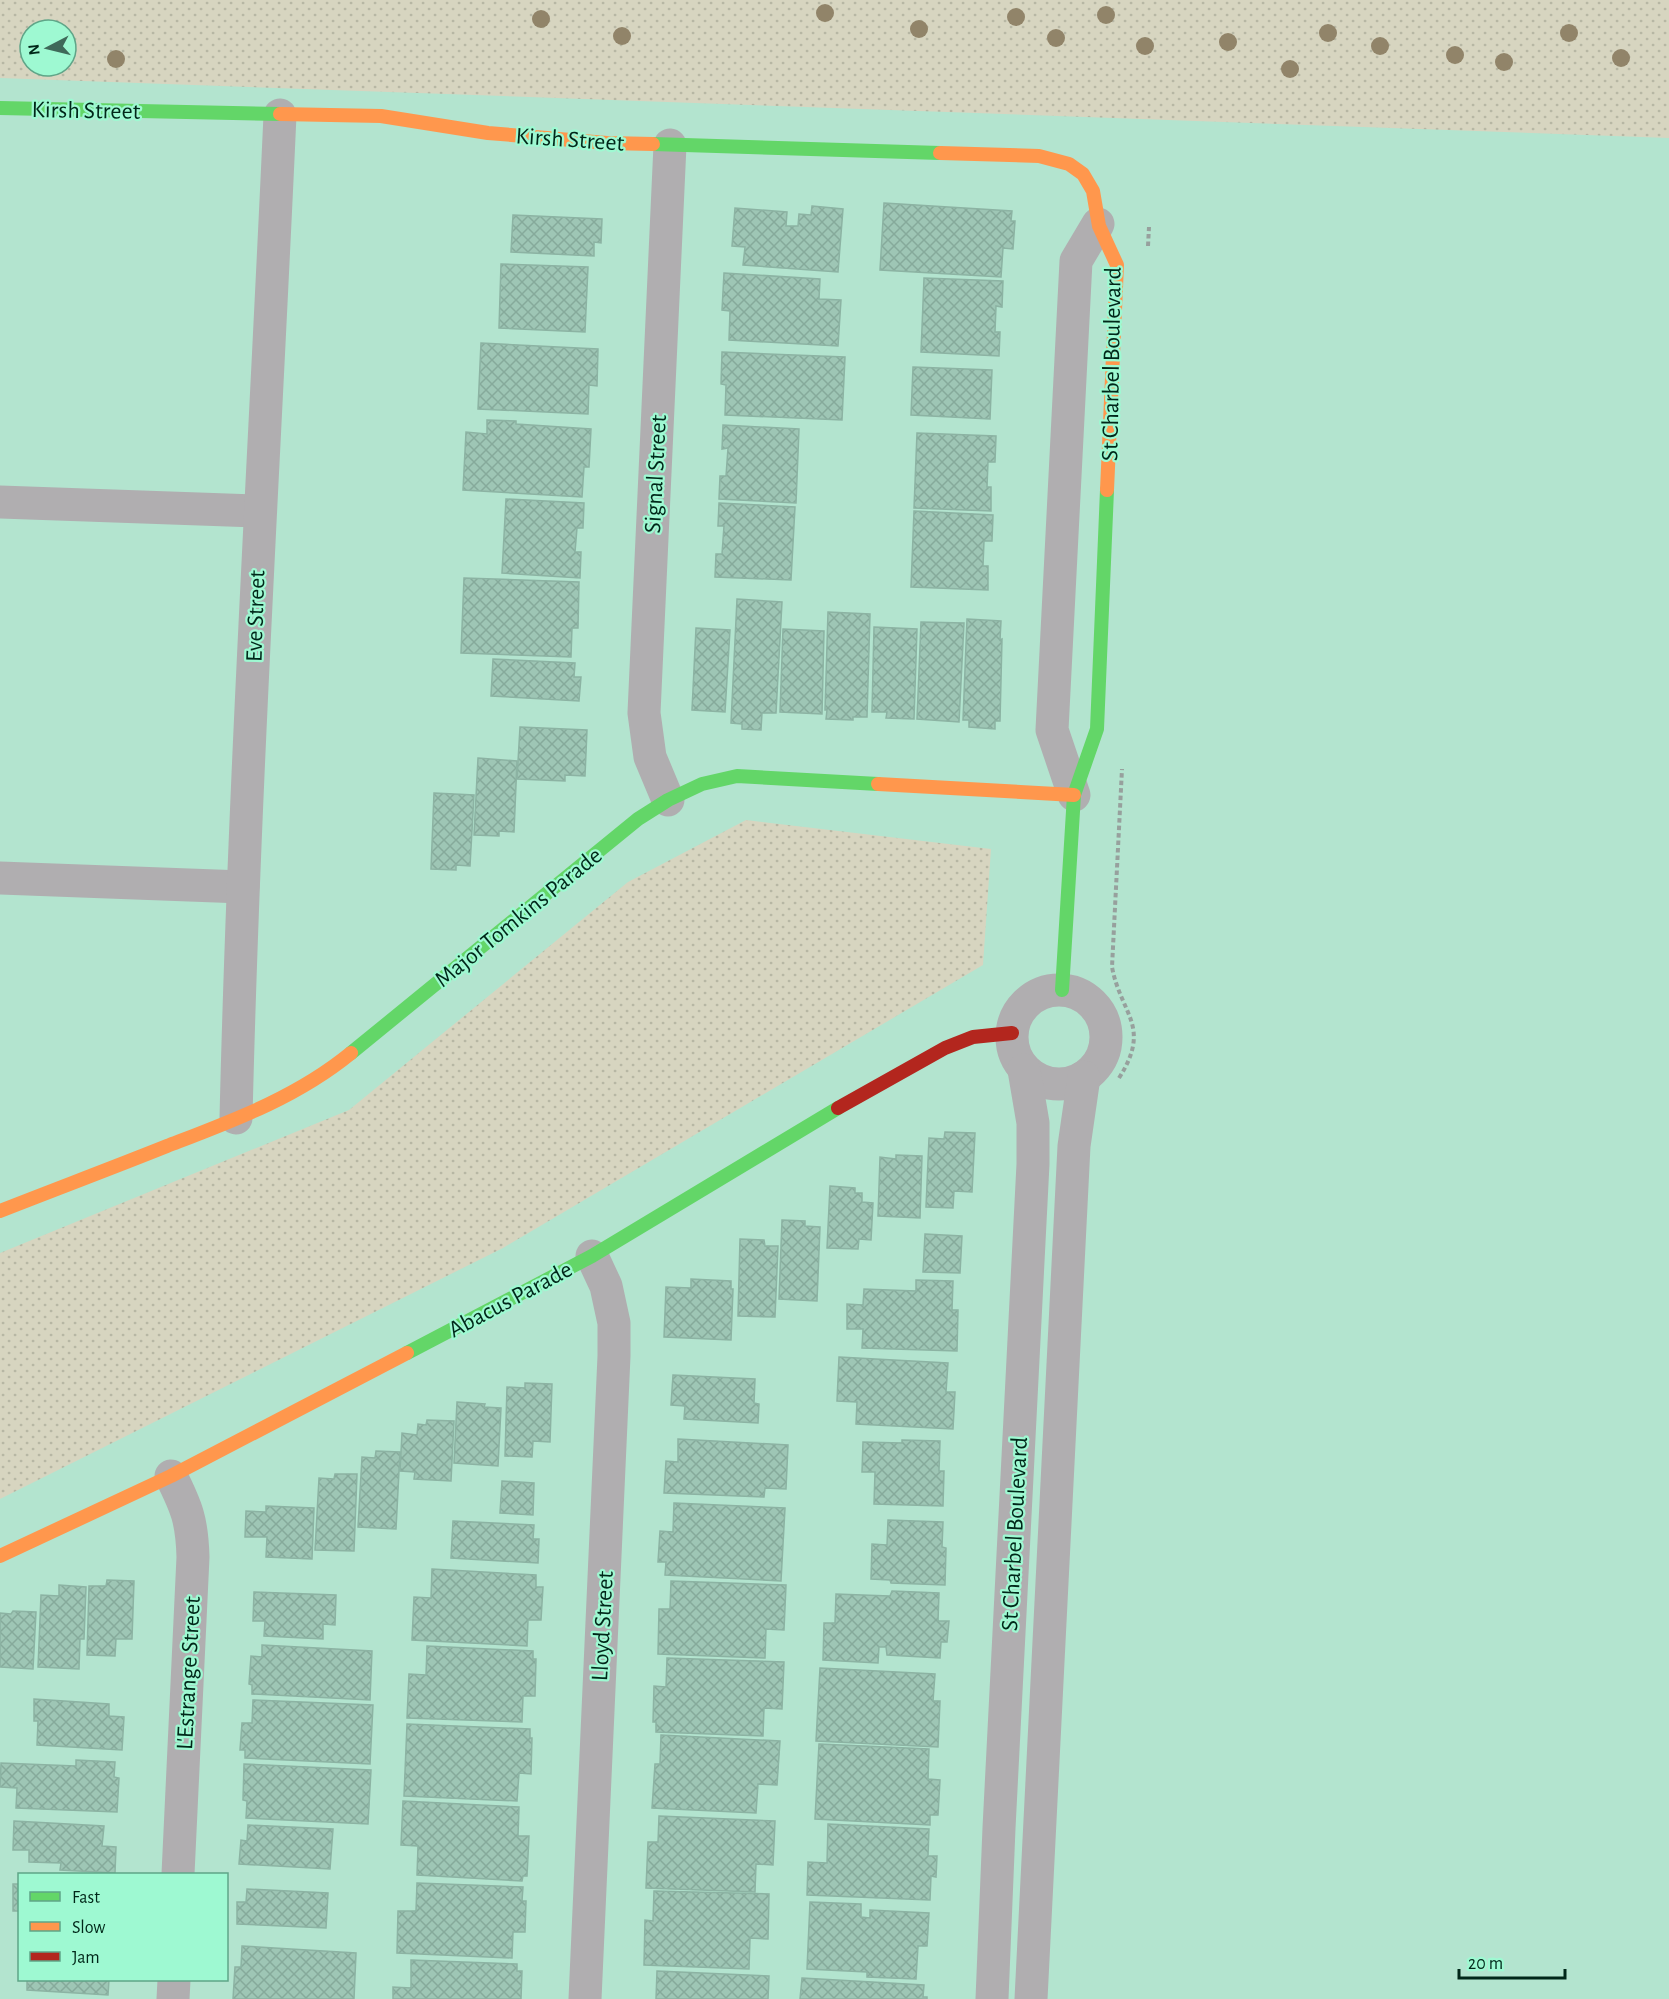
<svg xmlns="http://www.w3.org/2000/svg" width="1669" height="1999" font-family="'Alegreya Sans',sans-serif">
<defs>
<pattern id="grass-dots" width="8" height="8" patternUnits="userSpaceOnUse" patternTransform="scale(1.5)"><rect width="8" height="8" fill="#d7d5c0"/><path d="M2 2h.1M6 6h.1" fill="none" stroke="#b7b7a4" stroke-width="1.8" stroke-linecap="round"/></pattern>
<pattern id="building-cross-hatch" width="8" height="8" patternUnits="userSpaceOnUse" patternTransform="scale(1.5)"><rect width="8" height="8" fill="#9ec6b5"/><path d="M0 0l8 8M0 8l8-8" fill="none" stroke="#86aa9b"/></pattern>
</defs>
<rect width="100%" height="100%" fill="#b3e4cf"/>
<g fill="url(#grass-dots)" fill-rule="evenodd">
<path d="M0,0H1669V138L0,78ZM30,30H66V66H30Z"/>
<polygon points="746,820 991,849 983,965 503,1248 0,1499 0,1253 349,1110 628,882"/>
</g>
<g fill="url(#building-cross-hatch)" stroke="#8cb3a3" stroke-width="1.5">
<polygon points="884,203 1012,211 1011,221 1015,221 1013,249 1003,248 1001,277 880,270"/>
<polygon points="812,206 843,209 838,272 743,265 745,247 732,246 735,208 787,212 786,226 798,226 799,214 811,215"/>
<polygon points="513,215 602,219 601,243 594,242 594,256 511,252"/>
<polygon points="501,264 588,267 585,332 499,328"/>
<polygon points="724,273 820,279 819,299 841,300 838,346 729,340 730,311 722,310"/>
<polygon points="924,278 1003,281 1002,307 996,306 995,332 1000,332 999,356 921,352"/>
<polygon points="481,343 598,349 597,386 589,385 588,414 478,409"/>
<polygon points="722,352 845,357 842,420 725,415 726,385 721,384"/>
<polygon points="913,367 992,370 990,419 911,415"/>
<polygon points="487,420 516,421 516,424 591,429 589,467 584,467 582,497 463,490 466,432 487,434"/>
<polygon points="723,425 799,429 796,503 719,499 720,476 726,476 728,448 722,449"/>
<polygon points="917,433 996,436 995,462 988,462 987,487 991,487 991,511 914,508"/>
<polygon points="506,499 584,503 583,528 577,528 575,552 581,552 580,578 502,573"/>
<polygon points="719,503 795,507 791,580 715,577 716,554 722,554 724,526 718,526"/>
<polygon points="914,511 993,515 992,541 984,541 983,566 988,566 988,590 911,587"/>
<polygon points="464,578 579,582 578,628 572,628 571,657 461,653"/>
<polygon points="737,599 782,602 776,713 762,713 761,730 742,729 742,724 731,723"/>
<polygon points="828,612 870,614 867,717 853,717 853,720 826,719 827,710 825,710"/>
<polygon points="967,619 1001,621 1000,640 1002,639 1000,721 995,721 995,729 969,727 969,720 963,720"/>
<polygon points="921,622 964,623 959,722 917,719"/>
<polygon points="874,627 917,629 914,719 886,718 887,712 872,712"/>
<polygon points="696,628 730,630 725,712 692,710"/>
<polygon points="783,629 824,631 822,714 780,712"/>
<polygon points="493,659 575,663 574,677 581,677 579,701 491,696"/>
<polygon points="520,727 587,730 585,776 565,775 565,781 517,779"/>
<polygon points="478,758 517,761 514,832 499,831 499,836 474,835"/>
<polygon points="434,793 474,795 470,866 456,865 456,870 431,869"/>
<polygon points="945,1132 975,1133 972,1192 954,1191 953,1208 926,1207 929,1138 944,1139"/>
<polygon points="896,1155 922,1156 920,1218 878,1216 880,1157 896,1159"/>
<polygon points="830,1186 855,1188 855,1193 862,1193 862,1202 873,1203 871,1240 859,1239 858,1249 827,1248"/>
<polygon points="782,1220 805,1221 805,1226 820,1227 817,1301 779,1299"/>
<polygon points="925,1234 962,1236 960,1273 923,1272"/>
<polygon points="740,1239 764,1240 765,1246 778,1246 775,1317 738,1316"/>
<polygon points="691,1279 731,1281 731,1289 733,1289 731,1340 664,1337 666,1287 691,1288"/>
<polygon points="916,1280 953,1281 952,1310 958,1310 957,1351 862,1348 863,1329 847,1329 847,1304 863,1305 864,1289 916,1291"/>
<polygon points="839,1357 948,1363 946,1392 955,1392 953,1429 856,1424 857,1402 837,1401"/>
<polygon points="673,1375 755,1379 754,1403 759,1404 758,1423 684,1419 685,1406 671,1405"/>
<polygon points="525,1383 552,1384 550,1442 533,1441 532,1457 505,1456 507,1387 525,1388"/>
<polygon points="457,1402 485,1404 484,1407 501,1408 498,1466 454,1463"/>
<polygon points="427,1420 454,1421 451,1481 414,1479 415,1472 400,1471 402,1433 417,1435 418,1424 426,1425"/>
<polygon points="678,1439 788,1445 786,1489 765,1488 764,1497 664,1493 666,1461 678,1462"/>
<polygon points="902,1440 940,1441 939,1471 944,1471 943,1506 874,1504 875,1472 862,1472 863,1442 902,1443"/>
<polygon points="376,1451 400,1452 396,1529 358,1527 362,1457 375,1458"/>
<polygon points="335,1474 357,1474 354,1551 315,1550 319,1478 334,1479"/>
<polygon points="502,1481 534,1483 533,1515 500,1513"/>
<polygon points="674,1503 785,1508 781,1581 665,1575 666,1562 658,1562 660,1531 673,1532"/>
<polygon points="266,1506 314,1508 312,1559 266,1557 267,1537 245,1537 246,1511 266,1512"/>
<polygon points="888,1520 943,1522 942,1547 946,1548 945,1585 891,1583 890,1580 871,1579 872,1544 887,1545"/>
<polygon points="453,1521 534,1525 533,1539 539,1539 538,1563 451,1558"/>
<polygon points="432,1569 536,1575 536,1587 543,1587 541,1620 528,1620 527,1646 412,1640 414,1597 431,1598"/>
<polygon points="107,1580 134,1581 132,1639 116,1639 115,1656 87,1655 89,1586 106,1586"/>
<polygon points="671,1581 786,1585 784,1630 766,1629 765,1658 658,1654 659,1609 670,1609"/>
<polygon points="59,1585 86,1587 84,1639 80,1639 79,1669 38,1667 41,1595 59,1596"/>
<polygon points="892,1591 939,1593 938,1621 949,1621 947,1642 941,1642 940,1658 887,1655 886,1647 879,1647 878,1663 823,1660 824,1623 835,1623 836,1594 890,1596"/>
<polygon points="254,1592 336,1595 335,1625 323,1624 323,1639 264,1636 265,1621 253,1621"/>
<polygon points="13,1611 36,1612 33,1669 0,1667 0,1613 11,1614"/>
<polygon points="262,1645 372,1651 370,1700 252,1694 252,1685 249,1684 251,1656 262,1657"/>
<polygon points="427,1646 533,1651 533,1659 536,1659 535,1696 523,1696 522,1722 407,1718 409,1674 426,1675"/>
<polygon points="667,1658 784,1662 782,1709 764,1708 763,1736 656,1732 656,1722 653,1722 654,1686 666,1687"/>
<polygon points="820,1668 935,1674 933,1701 940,1701 938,1747 816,1741"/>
<polygon points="34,1699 109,1704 109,1716 124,1717 122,1750 37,1745 38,1721 34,1721"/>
<polygon points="253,1700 373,1705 370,1764 245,1758 245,1750 240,1750 242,1723 252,1723"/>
<polygon points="407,1724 530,1729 530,1738 532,1738 531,1774 519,1773 517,1801 404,1796"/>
<polygon points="661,1735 780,1741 777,1785 758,1784 756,1813 652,1808 655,1764 660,1764"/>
<polygon points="819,1744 929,1749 928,1779 940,1780 938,1815 930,1815 930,1825 815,1819"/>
<polygon points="76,1760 115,1762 114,1777 119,1778 117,1812 16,1808 17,1788 0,1787 1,1763 76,1766"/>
<polygon points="244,1764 371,1770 368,1824 246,1818 247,1801 243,1800"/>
<polygon points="403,1801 519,1807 518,1836 529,1836 527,1876 523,1876 522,1881 417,1875 418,1846 401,1845"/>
<polygon points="659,1816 775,1821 773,1865 756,1864 755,1892 646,1888 648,1842 658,1842"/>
<polygon points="14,1821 104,1826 102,1846 116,1847 115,1873 60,1870 61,1863 29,1862 29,1850 13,1850"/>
<polygon points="828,1824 929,1829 928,1856 937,1856 936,1877 931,1876 930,1900 807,1895 808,1862 827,1863"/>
<polygon points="248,1825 333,1829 330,1869 239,1864 241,1840 247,1841"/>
<polygon points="417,1883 523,1887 522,1901 526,1901 525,1932 513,1932 512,1958 397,1953 398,1911 416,1911"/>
<rect x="13" y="1884" width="7" height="27"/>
<polygon points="247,1889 328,1893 326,1928 237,1924 237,1902 246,1902"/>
<polygon points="654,1891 769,1894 768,1939 750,1938 749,1969 644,1965 645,1920 653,1921"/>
<polygon points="810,1902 861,1904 861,1917 870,1918 870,1910 929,1913 927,1946 918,1946 916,1979 867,1977 867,1972 807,1969"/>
<polygon points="242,1946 356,1953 354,1999 233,1999 235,1967 241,1967"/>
<polygon points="411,1960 517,1964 517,1971 522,1971 521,1999 393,1999 393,1987 411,1988"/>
<polygon points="657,1971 769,1976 768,1999 656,1999"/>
<polygon points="802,1978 924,1985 923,1997 927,1997 927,1999 800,1999"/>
<polygon points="27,1980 109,1980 108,1995 27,1990"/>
</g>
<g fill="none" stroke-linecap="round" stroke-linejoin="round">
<g stroke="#97a09d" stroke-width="4" stroke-dasharray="4.5 3" stroke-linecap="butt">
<polyline points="1148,246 1149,227"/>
<path d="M1119,1078C1152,1026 1121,1015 1112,967L1122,769"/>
</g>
<g stroke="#b0aeb0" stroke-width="33">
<polyline points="0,502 259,511"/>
<polyline points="1074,795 1052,730 1076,261 1098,224"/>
<polyline points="668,800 650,757 644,713 670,145"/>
<polyline points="0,878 243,887"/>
<circle cx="1059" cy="1037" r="47"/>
<path d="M236,1118C244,783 265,449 280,115"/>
<path d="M171,1476C187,1508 192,1521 193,1557L178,1874"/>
<polyline points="173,1999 174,1980"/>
<polyline points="585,1999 614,1356 614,1323 606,1286 592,1256"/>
<polyline points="992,1999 999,1828 1033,1164 1033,1123 1024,1070"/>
<polyline points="1031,1999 1074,1146 1084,1077"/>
</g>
<g stroke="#63d668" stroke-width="14">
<polyline points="0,108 280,114"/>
<polyline points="653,144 940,153"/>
<polyline points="1062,990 1074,795 1097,729 1107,490"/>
<polyline points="351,1053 638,819 668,800 702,784 737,776 878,784"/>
<polyline points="407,1353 592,1256 838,1108"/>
</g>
<g stroke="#ff974d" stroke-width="14">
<polyline points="280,114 381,116 488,133 607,143 653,144"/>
<polyline points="940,153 1039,156 1069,164 1083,174 1093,191 1099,226 1117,265 1107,490"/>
<polyline points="878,784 1074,795"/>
<path d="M0,1211C56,1189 112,1168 167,1146C232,1121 296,1098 351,1053"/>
<polyline points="0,1556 171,1476 407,1353"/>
</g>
<polyline stroke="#b3261e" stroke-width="14" points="838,1108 945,1048 973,1037 1012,1033"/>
</g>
<g fill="#918469">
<circle cx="825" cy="13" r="9"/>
<circle cx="1106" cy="15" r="9"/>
<circle cx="1016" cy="17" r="9"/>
<circle cx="541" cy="19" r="9"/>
<circle cx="919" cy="29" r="9"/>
<circle cx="1328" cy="33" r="9"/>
<circle cx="1569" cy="33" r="9"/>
<circle cx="622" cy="36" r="9"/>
<circle cx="1056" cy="38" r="9"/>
<circle cx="1228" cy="42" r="9"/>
<circle cx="1145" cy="46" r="9"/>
<circle cx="1380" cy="46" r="9"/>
<circle cx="1455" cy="55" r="9"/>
<circle cx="1621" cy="58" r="9"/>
<circle cx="116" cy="59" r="9"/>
<circle cx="1504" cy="62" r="9"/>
<circle cx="1290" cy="69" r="9"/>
</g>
<g text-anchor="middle" stroke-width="4.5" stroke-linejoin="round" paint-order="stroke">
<g font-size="24" fill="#002719" stroke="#9ef9d2">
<text transform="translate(86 110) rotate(1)" y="8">Kirsh Street</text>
<text transform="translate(570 139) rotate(4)" y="8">Kirsh Street</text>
<text transform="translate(1111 364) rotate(-89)" y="8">St Charbel Boulevard</text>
<text transform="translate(655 474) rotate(-87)" y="8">Signal Street</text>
<text transform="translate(255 616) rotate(-88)" y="8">Eve Street</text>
<text transform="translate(518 917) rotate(-39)" y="8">Major Tomkins Parade</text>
<text transform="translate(510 1299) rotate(-28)" y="8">Abacus Parade</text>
<text transform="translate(1014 1534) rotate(-87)" y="8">St Charbel Boulevard</text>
<text transform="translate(602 1626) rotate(-87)" y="8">Lloyd Street</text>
<text transform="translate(188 1673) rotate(-87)" y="8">L'Estrange Street</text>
</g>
</g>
<rect x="18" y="1873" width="210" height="108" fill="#9ef9d2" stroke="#5fa588" stroke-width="1.5"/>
<rect x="30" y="1892" width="30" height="9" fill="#63d668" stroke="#5fa588" stroke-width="1.5"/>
<text x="72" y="1903" font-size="18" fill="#002719">Fast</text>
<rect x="30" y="1922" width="30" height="9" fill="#ff974d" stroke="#5fa588" stroke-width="1.5"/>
<text x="72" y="1933" font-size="18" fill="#002719">Slow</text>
<rect x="30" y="1952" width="30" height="9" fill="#b3261e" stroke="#5fa588" stroke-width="1.5"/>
<text x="72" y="1963" font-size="18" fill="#002719">Jam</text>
<g transform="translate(48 48) rotate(263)"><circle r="28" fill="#9ef9d2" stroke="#5fa588" stroke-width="1.5"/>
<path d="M0-4.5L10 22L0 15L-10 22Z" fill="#3f6959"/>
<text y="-9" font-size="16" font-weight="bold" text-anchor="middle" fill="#002719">N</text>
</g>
<path d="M1459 1969v9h106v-9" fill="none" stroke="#002719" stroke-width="3"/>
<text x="1468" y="1969" font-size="18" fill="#002719" stroke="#9ef9d2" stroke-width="4.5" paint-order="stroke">20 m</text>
</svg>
